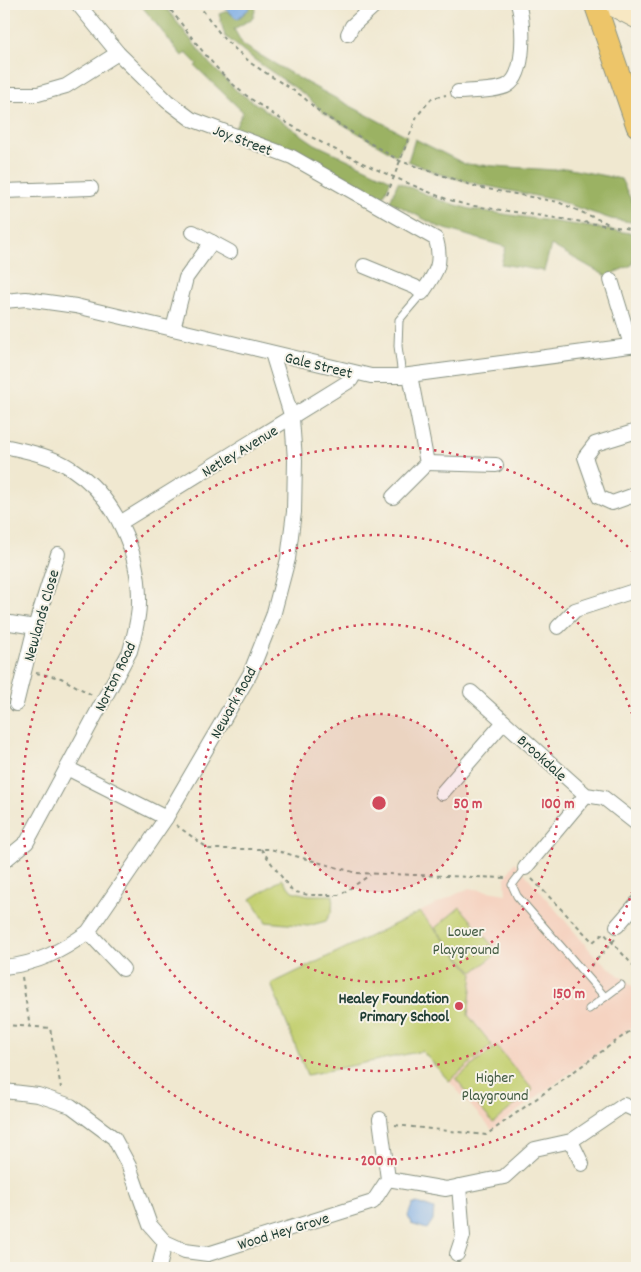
<svg xmlns="http://www.w3.org/2000/svg" width="641" height="1272" font-family="Dekko,sans-serif">
<rect width="100%" height="100%" fill="#f7f3e8"/>
<filter id="ink" filterUnits="userSpaceOnUse"><feTurbulence type="fractalNoise" baseFrequency=".02" numOctaves="2"/><feDisplacementMap in="SourceGraphic" scale="10" xChannelSelector="R" yChannelSelector="G"/><feConvolveMatrix kernelMatrix="1 2 1 2 8 2 1 2 1" color-interpolation-filters="sRGB"/></filter>
<filter id="wash" filterUnits="userSpaceOnUse"><feTurbulence type="fractalNoise" baseFrequency=".0096" numOctaves="4" result="noise"/><feDisplacementMap in="SourceGraphic" scale="20" xChannelSelector="R" yChannelSelector="G"/><feGaussianBlur stdDeviation="1.12" result="paint"/><feColorMatrix in="noise" values="0 0 0 0 0 0 0 0 0 0 0 0 0 0 0 0 0 1.4 0 .05"/><feComposite in="paint" operator="in"/></filter>
<g filter="url(#wash)">
<rect width="100%" height="100%" fill="#f0e8d0"/>
<polygon fill="#f5d3c1" points="515,862 595,956 637,990 637,1023 492,1130 423,1051 307,1075 271,984 469,888 506,894 505,878"/>
<g fill="#c4d072" stroke="#728653">
<polygon points="282,879 292,891 308,895 333,895 332,911 326,921 308,926 266,922 251,899"/>
<polygon points="460,907 496,950 494,956 473,972 435,928"/>
<polygon points="420,912 473,974 468,1015 492,1045 449,1081 422,1051 307,1075 271,984"/>
<polygon points="496,1046 533,1090 493,1123 456,1079"/>
</g>
<g fill="#9bb264" stroke="#5d784c">
<polygon points="140,4 163,4 209,63 237,91 315,144 391,180 383,197 297,151 235,128 243,112 195,66 197,64 186,53 182,56"/>
<polygon points="250,4 257,4 253,18 234,29 243,45 307,83 407,136 397,156 324,113 304,94 256,61 225,36 219,14 227,11 238,19 249,9"/>
<polygon points="415,139 465,164 554,170 565,168 621,179 637,212 637,223 611,219 555,200 477,184 439,174 408,161"/>
<polygon points="398,182 439,200 470,209 637,234 637,247 632,265 606,276 551,245 544,271 501,264 506,247 439,227 390,201"/>
</g>
<g fill="#7aabe5" stroke="#4c748c">
<polygon points="221,4 250,4 249,9 237,19"/>
<polygon points="417,1203 434,1209 433,1220 427,1229 411,1224 408,1216 412,1205"/>
</g>
</g>
<g filter="url(#ink)">
<g fill="none" stroke-linecap="round" stroke-linejoin="round">
<g stroke="#889282" stroke-width="9">
<g id="lane">
<polyline points="402,376 398,346 399,320 422,293"/>
<polyline points="525,868 512,885 517,896 605,997"/>
<polyline points="589,1009 621,985"/>
</g>
</g>
<g stroke="#889282" stroke-width="16">
<g id="street">
<path d="M78,4L118,53L167,101L191,119L292,157L436,239C443,264 436,273 422,293L415,287L364,266"/>
<polyline points="348,34 352,26 376,4"/>
<path d="M458,92C469,91 500,91 508,85C526,74 524,22 518,4"/>
<polyline points="4,94 38,94 66,86 118,53"/>
<polyline points="4,191 91,188"/>
<polyline points="193,232 230,252"/>
<polyline points="611,280 631,345"/>
<polyline points="4,301 26,299 76,306 371,376 402,376 637,345"/>
<polyline points="173,329 186,278 212,242"/>
<polyline points="637,431 595,444 585,457 599,497 612,503 637,494"/>
<path d="M4,446C26,451 53,456 72,469C115,497 140,552 139,603C139,620 134,636 130,651L27,842L4,861"/>
<polyline points="427,463 496,465"/>
<polyline points="393,497 427,463 410,375"/>
<polyline points="120,523 351,380 355,373"/>
<polyline points="4,622 35,627"/>
<polyline points="558,627 575,610 637,590"/>
<polyline points="471,692 586,795 604,798 637,824"/>
<polyline points="16,704 35,627 58,554"/>
<polyline points="67,768 166,818"/>
<polyline points="442,793 504,722"/>
<polyline points="525,868 586,795"/>
<polyline points="617,926 637,903"/>
<polyline points="88,932 123,969"/>
<path d="M4,967C37,964 62,951 88,932L166,818L250,674L273,616L288,559L294,512L295,460L292,418L272,353"/>
<polyline points="4,1091 38,1095 71,1106 114,1138 129,1166 150,1225 165,1242 185,1251 208,1254 373,1202 388,1179 380,1119"/>
<polyline points="571,1141 582,1164"/>
<polyline points="388,1179 446,1189 504,1177 535,1149 571,1141 624,1105 637,1111"/>
<polyline points="457,1254 463,1236 459,1186"/>
<polyline points="159,1268 165,1242"/>
</g>
</g>
<g stroke="#889282" stroke-width="21">
<polyline id="secondary" points="608,4 637,19"/>
</g>
<g stroke="#889282" stroke-width="23">
<polyline id="primary" points="595,4 637,126"/>
</g>
<g stroke="#889282" stroke-width="2" stroke-dasharray="4 4" stroke-linecap="butt">
<path d="M166,4C190,34 213,69 243,93C289,128 343,155 396,178C420,188 442,199 467,205L637,230"/>
<polyline points="198,4 224,39 252,64 302,96 323,115 400,161 477,187 558,202 609,224"/>
<polyline points="387,195 417,116 432,98 446,95"/>
<polyline points="36,673 61,678 92,695"/>
<polyline points="176,825 209,849 270,849 357,873 505,878"/>
<polyline points="261,849 292,891 308,895 340,895 370,875"/>
<polyline points="532,879 593,942 604,933 637,970"/>
<polyline points="591,966 616,938"/>
<polyline points="22,977 30,1027"/>
<polyline points="4,1025 50,1028 61,1088"/>
<polyline points="395,1125 486,1135 637,1026"/>
</g>
<use href="#lane" stroke="#fff" stroke-width="7"/>
<use href="#street" stroke="#fff" stroke-width="14"/>
<use href="#secondary" stroke="#f8e8c3" stroke-width="19"/>
<use href="#primary" stroke="#edc569" stroke-width="21"/>
</g>
</g>
<circle cx="379" cy="803" r="89" fill="#d1495b" fill-opacity=".12"/>
<g fill="none" stroke="#d1495b" stroke-width="2.5" stroke-dasharray="2.5 5">
<circle cx="379" cy="803" r="89"/>
<circle cx="379" cy="803" r="179"/>
<path d="M637 877A268 268 0 1 1 637 729"/>
<path d="M636 1051A357 357 0 1 1 636 555"/>
</g>
<circle fill="#d1495b" stroke="#f7f3e8" stroke-width="2" cx="459" cy="1006" r="5"/>
<g text-anchor="middle" stroke-width="4" stroke-linejoin="round" paint-order="stroke">
<g font-size="16" fill="#1f3d34" stroke="#f7f3e8">
<text transform="translate(243 139) rotate(21)" y="6">Joy Street</text>
<text transform="translate(319 364) rotate(14)" y="6">Gale Street</text>
<text transform="translate(239 450) rotate(-31)" y="6">Netley Avenue</text>
<text transform="translate(40 615) rotate(-74)" y="6">Newlands Close</text>
<text transform="translate(114 676) rotate(-64)" y="6">Norton Road</text>
<text transform="translate(232 702) rotate(-61)" y="6">Newark Road</text>
<text transform="translate(543 757) rotate(42)" y="6">Brookdale</text>
<text transform="translate(283 1230) rotate(-17)" y="6">Wood Hey Grove</text>
</g>
<g font-size="16" fill="#405a40" stroke="#f7f3e8">
<text x="466" y="936">Lower<tspan x="466" dy="18">Playground</tspan></text>
<text x="495" y="1082">Higher<tspan x="495" dy="18">Playground</tspan></text>
</g>
<g font-size="16" font-weight="bold" fill="#1f3d34" stroke="#f7f3e8" text-anchor="end">
<text x="449" y="1003">Healey Foundation<tspan x="449" dy="18">Primary School</tspan></text>
</g>
</g>
<circle cx="379" cy="803" r="8" fill="#d1495b" stroke="#f7f3e8" stroke-width="2.5"/>
<g font-size="15" text-anchor="middle" font-weight="bold" fill="#d1495b" stroke="#f7f3e8" stroke-width="4" stroke-linejoin="round" paint-order="stroke">
<text x="468" y="808">50 m</text>
<text x="558" y="808">100 m</text>
<text x="569" y="998">150 m</text>
<text x="379" y="1165">200 m</text>
</g>
<rect width="641" height="1272" fill="none" stroke="#f7f3e8" stroke-width="20"/>
</svg>
